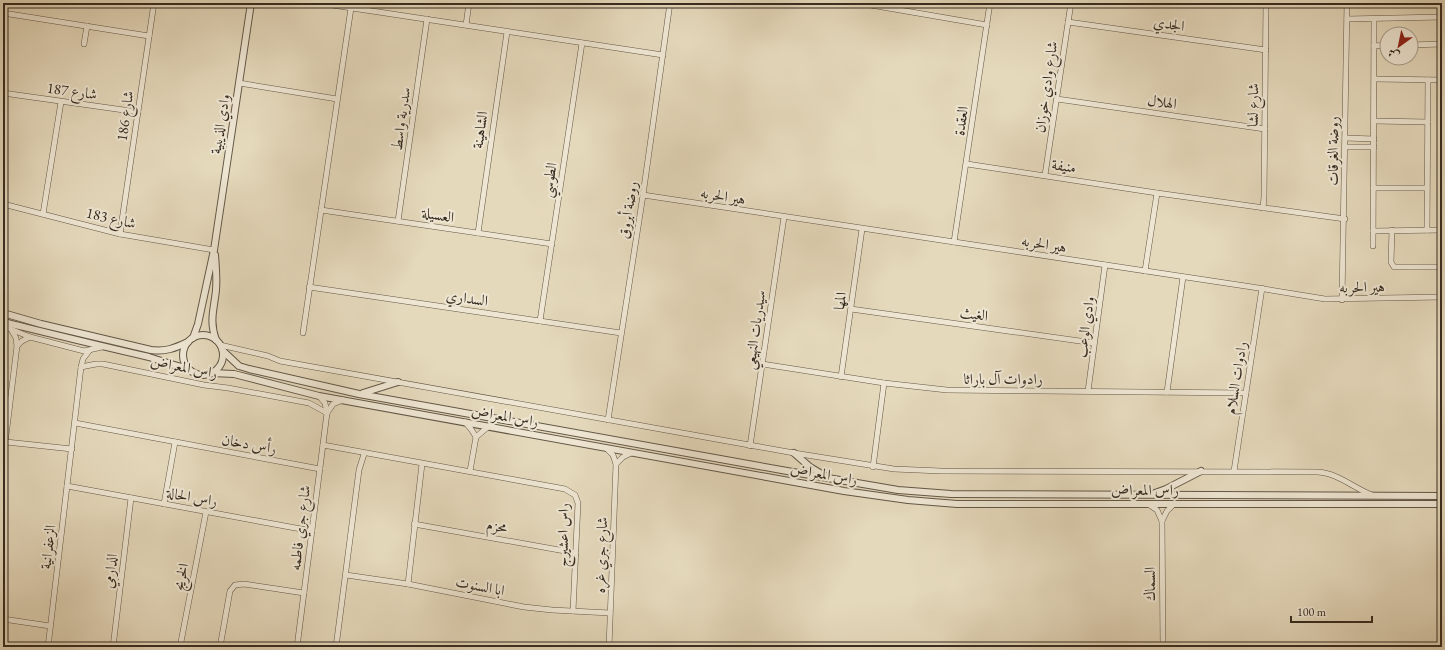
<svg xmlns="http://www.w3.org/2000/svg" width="1445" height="650" font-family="'EB Garamond',Amiri,serif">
<rect width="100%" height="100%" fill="#e5d9bc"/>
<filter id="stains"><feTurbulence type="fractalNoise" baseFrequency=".005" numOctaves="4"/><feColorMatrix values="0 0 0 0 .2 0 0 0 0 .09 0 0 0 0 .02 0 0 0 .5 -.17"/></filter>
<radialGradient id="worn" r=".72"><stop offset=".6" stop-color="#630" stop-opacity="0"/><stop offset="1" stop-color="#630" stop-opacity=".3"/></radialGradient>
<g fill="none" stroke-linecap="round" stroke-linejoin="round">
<g stroke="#625747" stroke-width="6">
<g id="minor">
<polyline points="319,3 663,55"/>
<polyline points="859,3 987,25"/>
<polyline points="3,13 149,36"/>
<polyline points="1347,19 1442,17"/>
<polyline points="1068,22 1266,50"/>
<polyline points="466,25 469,3"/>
<polyline points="84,44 87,26"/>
<polyline points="1411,45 1442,44"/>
<polyline points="1374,46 1387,45"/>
<polyline points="1375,79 1442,80"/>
<polyline points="239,83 337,99"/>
<polyline points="3,93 138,112"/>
<polyline points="1057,99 1265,129"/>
<polyline points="1374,121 1428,122"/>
<polyline points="1345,138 1374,139"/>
<polyline points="1345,147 1374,147"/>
<polyline points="967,164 1157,193 1345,219"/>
<polyline points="1045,175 1071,3"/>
<polyline points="1373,188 1427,188"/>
<polyline points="643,195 1252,287 1325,299 1442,297"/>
<polyline points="3,204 120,234 214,250"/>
<polyline points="1263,208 1264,197 1266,3"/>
<polyline points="321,210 552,244"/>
<polyline points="43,214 61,102"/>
<polyline points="398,221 427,19"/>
<polyline points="1392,230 1391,262 1394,267 1442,267"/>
<polyline points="1427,230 1428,80"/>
<polyline points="1373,231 1442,230"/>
<polyline points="478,233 507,32"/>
<polyline points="120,234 154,3"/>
<polyline points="954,242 990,3"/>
<polyline points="1373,246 1374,19"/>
<polyline points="1145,271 1157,193"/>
<polyline points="309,287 621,333"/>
<polyline points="1342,300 1347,3"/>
<polyline points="851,309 1094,343"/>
<polyline points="540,321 582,43"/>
<polyline points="3,326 30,337 84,351 102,347"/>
<polyline points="303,333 351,8"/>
<path d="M220,345L268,356L280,361L794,453L894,469L941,471L1318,472C1337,473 1354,488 1372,495"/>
<polyline points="17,346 22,341 30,337"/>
<polyline points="762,364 884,383 947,390 1246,393"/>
<polyline points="81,367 96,364 103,364 204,385 228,388 309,403 327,413"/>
<polyline points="841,377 862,229"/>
<polyline points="1088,391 1105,265"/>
<polyline points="1167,392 1183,277"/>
<polyline points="327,413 333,404 343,400"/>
<polyline points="608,420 643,195 670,3"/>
<polyline points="465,422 471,429 476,437"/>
<polyline points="75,423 320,469"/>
<polyline points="6,442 72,449"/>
<polyline points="323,445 565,489 575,495 578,503 573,611"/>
<polyline points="750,446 784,217"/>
<polyline points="606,448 613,455 616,464 609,647"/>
<polyline points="3,460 17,346 16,338 12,331"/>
<polyline points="616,464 623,457 631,453"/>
<polyline points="873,467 884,383"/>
<polyline points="470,471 476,437 489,426"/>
<polyline points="1234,471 1262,288"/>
<polyline points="67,486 312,531"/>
<polyline points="164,504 175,442"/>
<polyline points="1148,504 1157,510 1162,521 1163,647"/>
<polyline points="1162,521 1167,511 1175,503"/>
<polyline points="414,524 576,553"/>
<polyline points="346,575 408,584 524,607 552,610 610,613"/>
<polyline points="408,584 422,464"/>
<polyline points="3,619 50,626"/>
<polyline points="48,647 81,367 83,359 89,351"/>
<polyline points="113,647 131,498"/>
<polyline points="180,647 206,512"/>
<polyline points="220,647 230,591 235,585 244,584 304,593"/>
<polyline points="297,647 327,413 325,403 319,396"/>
<polyline points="336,647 359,470 364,454"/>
</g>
</g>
<g stroke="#625747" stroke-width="8">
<g id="tertiary">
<path d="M215,255C216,267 217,279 216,290C214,310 209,320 216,340"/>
<path d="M3,313L41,324L151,350C166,352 175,348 188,342"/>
<path d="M3,322C52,334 100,346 149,357C162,361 174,366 187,368"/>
<circle cx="203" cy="355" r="20"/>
<polyline points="193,338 198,324 214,250 251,3"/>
<polyline points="223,351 239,366 249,369 359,394 787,471 898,490 951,494 1442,496"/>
<polyline points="212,373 234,374 319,396 844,491 908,500 957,504 1442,504"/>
<polyline points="363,393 398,382"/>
<polyline points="794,453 810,467 825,476"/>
<polyline points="1155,493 1166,489 1201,471"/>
</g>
</g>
<use href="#minor" stroke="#eee6d3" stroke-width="5"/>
<use href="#tertiary" stroke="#eee6d3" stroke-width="6"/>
</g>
<g text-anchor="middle" stroke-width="4" stroke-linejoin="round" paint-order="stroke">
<g font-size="15" fill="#372c20" stroke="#eee6d3">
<text transform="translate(1169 24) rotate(8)" y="5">الجدي</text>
<text transform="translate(1046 87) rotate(-82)" y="5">شارع وادي خوزان</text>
<text transform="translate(72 91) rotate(8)" y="5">شارع 187</text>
<text transform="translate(1162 102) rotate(8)" y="5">الهلال</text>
<text transform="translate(1253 105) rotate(-89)" y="5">شارع لشا</text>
<text transform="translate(125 116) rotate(-82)" y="5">شارع 186</text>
<text transform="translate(401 119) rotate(-82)" y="5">سدرية واسط</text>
<text transform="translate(961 121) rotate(-82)" y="5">العقدة</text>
<text transform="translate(220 124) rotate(-81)" y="5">وادي الذيبية</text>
<text transform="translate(480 130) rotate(-82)" y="5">الشاهينة</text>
<text transform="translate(1333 151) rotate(-90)" y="5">روضة الغرقات</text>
<text transform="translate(1064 166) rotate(9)" y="5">منيفة</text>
<text transform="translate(549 180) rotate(-81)" y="5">الطوسي</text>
<text transform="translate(723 196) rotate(9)" y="5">هير الحربه</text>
<text transform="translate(628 210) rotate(-81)" y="5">روضة أبروق</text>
<text transform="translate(438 215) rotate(9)" y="5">العسيلة</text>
<text transform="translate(111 218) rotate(13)" y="5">شارع 183</text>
<text transform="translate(1044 244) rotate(9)" y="5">هير الحربه</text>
<text transform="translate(1362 287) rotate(-1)" y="5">هير الحربه</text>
<text transform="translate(467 298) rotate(8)" y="5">السداري</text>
<text transform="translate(840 301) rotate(-82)" y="5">المها</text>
<text transform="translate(974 314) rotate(8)" y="5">الغيث</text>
<text transform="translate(1085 327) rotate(-82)" y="5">وادي الوعب</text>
<text transform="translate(755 330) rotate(-82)" y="5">سيدريات النهيعي</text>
<text transform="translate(184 367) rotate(11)" y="5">راس المعراض</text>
<text transform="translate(1236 378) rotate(-81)" y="5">رادوات السلام</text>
<text x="1003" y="384">رادوات آل باراثا</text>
<text transform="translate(505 416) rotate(10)" y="5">راس المعراض</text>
<text transform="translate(249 444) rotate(10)" y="5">رأس دخان</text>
<text transform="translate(824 474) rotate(10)" y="5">راس المعراض</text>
<text x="1145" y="495">راس المعراض</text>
<text transform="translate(192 497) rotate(10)" y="5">راس الحالة</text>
<text transform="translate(497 526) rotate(10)" y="5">محزم</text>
<text transform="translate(300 528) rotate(-83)" y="5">شارع جري فاطمه</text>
<text transform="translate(563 535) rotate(-89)" y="5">راس اعشيرج</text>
<text transform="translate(48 547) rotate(-83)" y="5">الزعفرانية</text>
<text transform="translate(601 555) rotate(-88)" y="5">شارع جري غره</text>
<text transform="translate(110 571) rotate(-83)" y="5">الدارمي</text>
<text transform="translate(181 577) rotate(-79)" y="5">الخريج</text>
<text transform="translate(1150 584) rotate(-90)" y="5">السماك</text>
<text transform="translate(480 586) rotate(11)" y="5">ابا السنوت</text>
</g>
</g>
<rect width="1445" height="650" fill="none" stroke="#e5d9bc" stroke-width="16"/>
<rect x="4" y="4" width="1437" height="642" fill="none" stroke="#372c20" stroke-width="2"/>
<rect x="8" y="8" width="1429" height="634" fill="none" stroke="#372c20"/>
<g transform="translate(1399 46) rotate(213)"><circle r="19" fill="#eee6d3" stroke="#a59c8b"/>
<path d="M0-3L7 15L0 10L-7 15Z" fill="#8f2418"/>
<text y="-6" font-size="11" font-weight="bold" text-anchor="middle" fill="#372c20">ش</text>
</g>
<path d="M1291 616v6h81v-6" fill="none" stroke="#372c20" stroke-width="2"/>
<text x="1297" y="616" font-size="12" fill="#372c20" stroke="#eee6d3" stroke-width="3" paint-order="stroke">100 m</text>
<rect width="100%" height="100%" filter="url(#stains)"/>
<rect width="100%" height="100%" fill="url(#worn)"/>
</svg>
